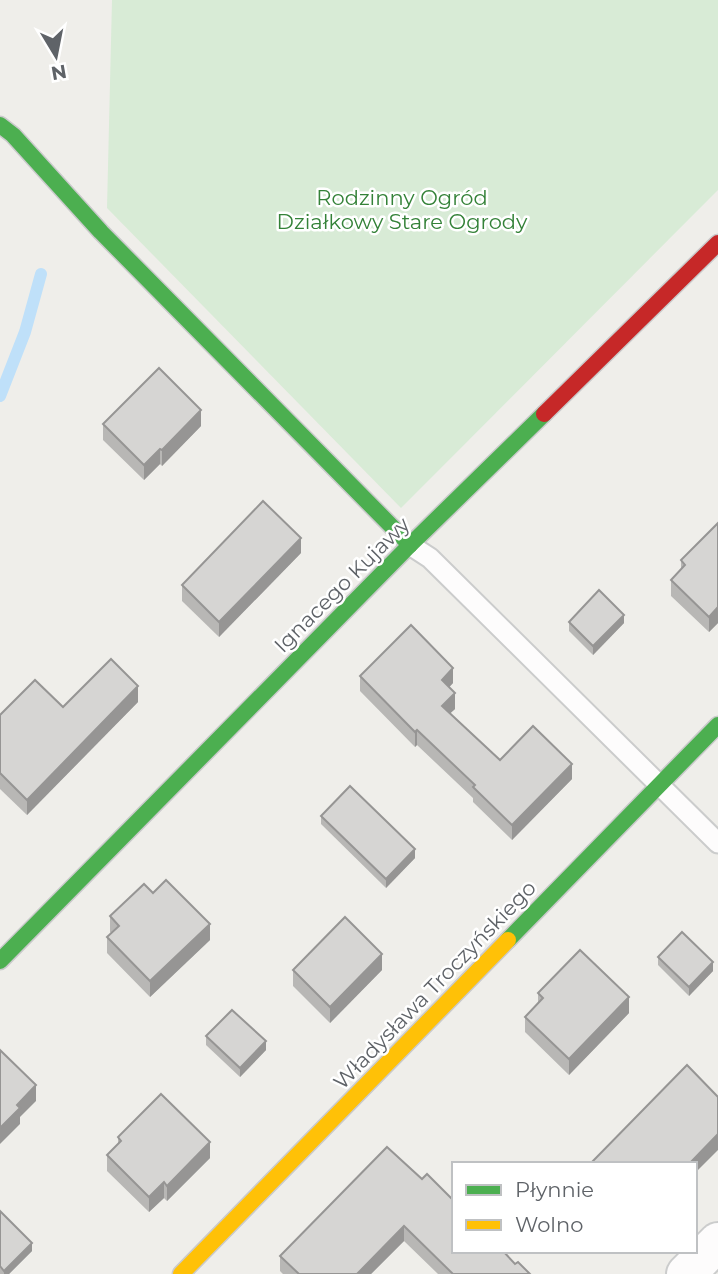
<svg xmlns="http://www.w3.org/2000/svg" width="718" height="1274" font-family="Montserrat,sans-serif">
<rect width="100%" height="100%" fill="#efeeea"/>
<polygon fill="#d8ebd6" points="112,0 718,0 718,190 401,508 107,208"/>
<g fill="none" stroke-linecap="round" stroke-linejoin="round">
<polyline stroke="#bfe0f9" stroke-width="12" points="0,396 25,332 41,274"/>
<g stroke="#cbcccc" stroke-width="23">
<polyline id="lane" points="410,545 430,558 718,843"/>
</g>
<g stroke="#cbcccc" stroke-width="42">
<polyline id="street" points="686,1274 718,1242"/>
</g>
<g stroke="#cacacb" stroke-width="19">
<g id="fast">
<polyline points="0,125 13,135 101,232 410,545"/>
<polyline points="508,940 718,725"/>
<polyline points="0,961 410,545 544,414"/>
</g>
</g>
<g stroke="#cacacb" stroke-width="19">
<polyline id="slow" points="181,1274 508,940"/>
</g>
<g stroke="#cacacb" stroke-width="19">
<polyline id="jam" points="544,414 718,243"/>
</g>
<use href="#lane" stroke="#fdfcfc" stroke-width="19"/>
<use href="#street" stroke="#fdfcfc" stroke-width="38"/>
<use href="#fast" stroke="#4caf50" stroke-width="16"/>
<use href="#slow" stroke="#ffc107" stroke-width="16"/>
<use href="#jam" stroke="#c62828" stroke-width="16"/>
</g>
<g fill="#b8b7b5">
<polygon points="103,424 201,426 162,466 160,464 144,480 103,440"/>
<polygon points="718,523 718,623 709,632 671,596 671,580 681,570 681,560"/>
<polygon points="301,553 219,637 182,601 182,585"/>
<polygon points="569,622 624,623 593,655 569,631"/>
<polygon points="360,676 453,683 449,687 455,709 450,713 500,760 572,779 512,840 473,802 473,798 417,745 415,747 360,691"/>
<polygon points="138,702 27,815 0,789 0,715 63,707"/>
<polygon points="321,816 415,858 386,888 321,824"/>
<polygon points="153,893 210,940 150,997 107,953 107,937 111,933 110,932 110,916"/>
<polygon points="658,957 713,971 689,996 658,965"/>
<polygon points="293,970 382,970 330,1023 293,986"/>
<polygon points="538,993 629,1013 569,1075 525,1032 525,1017 538,1003"/>
<polygon points="206,1036 266,1050 240,1077 206,1045"/>
<polygon points="118,1137 210,1158 167,1201 164,1198 149,1212 107,1171 107,1155 118,1144"/>
<polygon points="387,1147 515,1264 530,1274 438,1274 404,1241 371,1274 283,1274 280,1271 280,1256"/>
<polygon points="0,1211 32,1251 9,1274 0,1274"/>
</g>
<g fill="#969594">
<polygon points="201,410 201,426 162,466 162,450"/>
<polygon points="160,449 160,464 144,480 144,465"/>
<polygon points="301,538 301,553 219,637 219,622"/>
<polygon points="718,607 718,623 709,632 709,617"/>
<polygon points="624,615 624,623 593,655 593,646"/>
<polygon points="453,668 453,683 442,695 442,680"/>
<polygon points="138,686 138,702 27,815 27,800"/>
<polygon points="455,693 455,709 442,721 442,706"/>
<polygon points="417,730 417,745 415,747 415,732"/>
<polygon points="572,764 572,779 512,840 512,825"/>
<polygon points="415,849 415,858 386,888 386,879"/>
<polygon points="210,924 210,940 150,997 150,981"/>
<polygon points="382,954 382,970 330,1023 330,1007"/>
<polygon points="713,962 713,971 689,996 689,987"/>
<polygon points="629,997 629,1013 569,1075 569,1059"/>
<polygon points="266,1041 266,1050 240,1077 240,1068"/>
<polygon points="36,1085 36,1101 20,1117 20,1124 0,1144 0,1128 17,1105"/>
<polygon points="718,1134 718,1150 695,1173 695,1164 689,1164"/>
<polygon points="210,1142 210,1158 167,1201 167,1186"/>
<polygon points="164,1182 164,1198 149,1212 149,1197"/>
<polygon points="404,1226 404,1241 371,1274 357,1274"/>
<polygon points="32,1243 32,1251 9,1274 4,1274 4,1271"/>
</g>
<g fill="#d6d5d3" stroke="#969594" stroke-width="2">
<polygon points="159,368 201,410 162,450 160,449 144,465 103,424"/>
<polygon points="263,501 301,538 219,622 182,585"/>
<polygon points="718,523 718,607 709,617 671,580 685,565 681,560"/>
<polygon points="599,590 624,615 593,646 569,622"/>
<polygon points="411,625 453,668 442,680 455,693 442,706 500,760 533,726 572,764 512,825 473,787 475,785 417,730 415,732 360,676"/>
<polygon points="111,659 138,686 27,800 0,773 0,715 35,680 63,707"/>
<polygon points="350,786 415,849 386,879 321,816"/>
<polygon points="166,880 210,924 150,981 107,937 119,926 110,916 144,884 153,893"/>
<polygon points="345,917 382,954 330,1007 293,970"/>
<polygon points="682,932 713,962 689,987 658,957"/>
<polygon points="580,950 629,997 569,1059 525,1017 543,998 538,993"/>
<polygon points="232,1010 266,1041 240,1068 206,1036"/>
<polygon points="0,1050 36,1085 17,1105 20,1108 0,1128"/>
<polygon points="687,1065 718,1097 718,1134 689,1164 590,1164"/>
<polygon points="161,1094 210,1142 167,1186 164,1182 149,1197 107,1155 121,1141 118,1137"/>
<polygon points="387,1147 422,1179 427,1174 454,1201 454,1251 503,1251 515,1264 518,1262 530,1274 453,1274 404,1226 357,1274 299,1274 280,1256"/>
<polygon points="0,1211 32,1243 4,1271 0,1266"/>
</g>
<g text-anchor="middle" stroke-width="5" stroke-linejoin="round" paint-order="stroke">
<g font-size="21" fill="#348238" stroke="#fff">
<text x="402" y="205">Rodzinny Ogród<tspan x="402" dy="24">Działkowy Stare Ogrody</tspan></text>
</g>
<g font-size="21" fill="#5f6368" stroke="#fff">
<text transform="translate(342 585) rotate(-45)" y="7">Ignacego Kujawy</text>
<text transform="translate(435 985) rotate(-46)" y="7">Władysława Troczyńskiego</text>
</g>
</g>
<rect x="452" y="1162" width="245" height="91" fill="#ffffff" stroke="#bfc1c3" stroke-width="2"/>
<rect x="466" y="1185" width="35" height="10" fill="#4caf50" stroke="#bfc1c3" stroke-width="2"/>
<text x="515" y="1197" font-size="21" fill="#5f6368">Płynnie</text>
<rect x="466" y="1220" width="35" height="10" fill="#ffc107" stroke="#bfc1c3" stroke-width="2"/>
<text x="515" y="1232" font-size="21" fill="#5f6368">Wolno</text>
<g transform="translate(56 56) rotate(170)" stroke="#ffffff" stroke-width="5" paint-order="stroke">
<path d="M0-5L12 26L0 18L-12 26Z" fill="#5f6368"/>
<text y="-10" font-size="19" font-weight="bold" text-anchor="middle" fill="#5f6368">N</text>
</g>
</svg>
